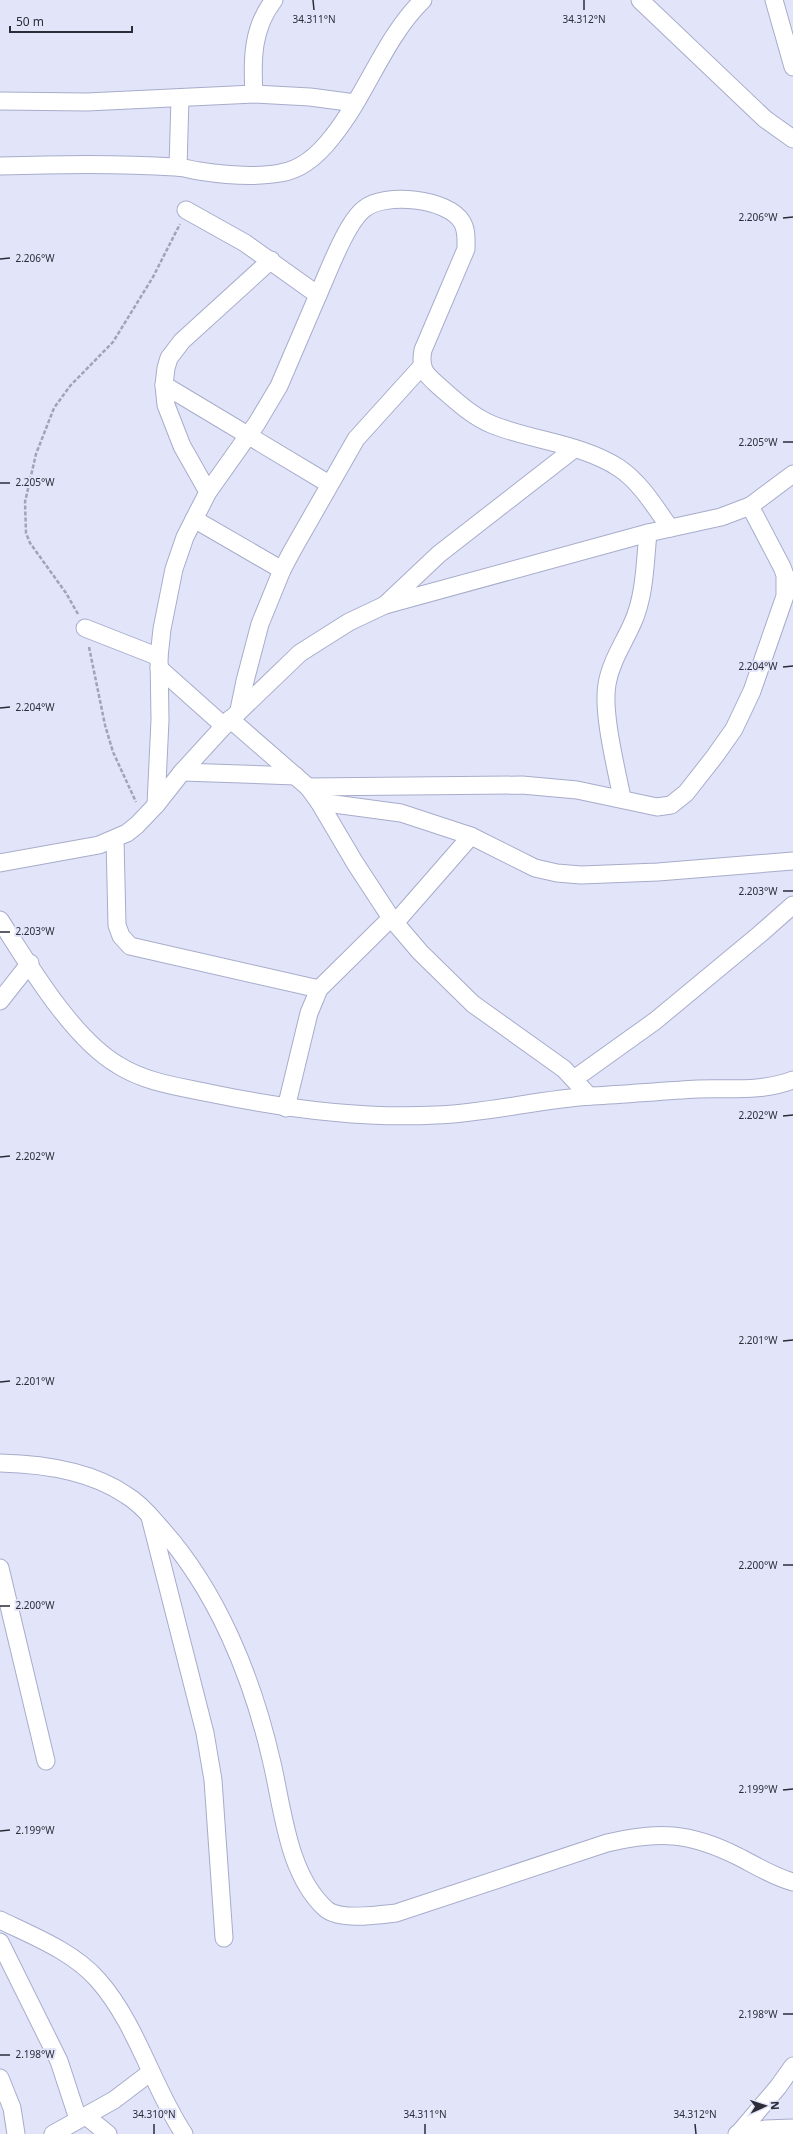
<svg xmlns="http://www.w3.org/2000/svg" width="793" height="2134" font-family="'Noto Sans',sans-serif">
<rect width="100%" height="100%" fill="#e2e5f9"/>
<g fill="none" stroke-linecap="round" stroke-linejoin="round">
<g stroke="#a7accb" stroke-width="19">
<g id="street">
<polyline points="640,0 765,119 793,139"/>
<polyline points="774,0 793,67"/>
<path d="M254,94C252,60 252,28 274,0"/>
<polyline points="0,101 87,102 254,94 310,97 355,103"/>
<path d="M0,166C59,164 117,163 175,167C183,167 191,170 199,171C225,175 254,178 280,173C302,170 320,153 333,136C367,94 384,38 423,0"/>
<polyline points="178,167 180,98"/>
<path d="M318,295C328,273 346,223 364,209C384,192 448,198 462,222C467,230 466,240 466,249L423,350C419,371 427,375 441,388C457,402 473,417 493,425C534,441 582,444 619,468C641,483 655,507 670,528"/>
<polyline points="164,385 329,484"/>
<polyline points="208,492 182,446 166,405 164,385 166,368 169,358 182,341 271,260"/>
<polyline points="194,519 282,570"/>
<polyline points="385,605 439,554 574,449"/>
<polyline points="85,628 159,657"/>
<polyline points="159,668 224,726"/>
<polyline points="239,710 245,681 260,624 282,570 292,551 356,439 422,366"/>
<polyline points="230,719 308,787 319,802 355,863 391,918 420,952 473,1004 564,1069 589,1096"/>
<polyline points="182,772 296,776"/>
<polyline points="308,787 522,785 577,790 657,807 671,805 686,793 715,756 734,729 752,691 785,596 785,575 782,567 750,506"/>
<path d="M622,798C616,767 602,713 607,684C611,661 624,643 633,622C645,595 645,562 648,533"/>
<polyline points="319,802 401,813 471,836 535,868 557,873 581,875 658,872 793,861"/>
<polyline points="156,805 160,720 159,657 162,629 174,569 185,537 208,492 257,423 279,386 318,295 245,243 186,210"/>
<polyline points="115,839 117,925 121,936 130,946 319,989"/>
<polyline points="0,863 99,845 127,833 137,825 156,805 182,772 224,726 300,653 349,622 385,605 648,533 721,517 750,506 793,474"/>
<path d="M0,920C29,965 72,1038 118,1065C146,1083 182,1087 214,1094C287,1109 361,1119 436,1115C489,1113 540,1099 593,1096C628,1094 663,1091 698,1089C730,1088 762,1092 793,1080"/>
<polyline points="395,923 471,836"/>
<polyline points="0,1001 30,963"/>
<polyline points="574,1079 655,1021 760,934 793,905"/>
<polyline points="286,1108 309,1013 319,989 391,918"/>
<path d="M0,1463C42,1464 91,1471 126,1495C138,1502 149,1514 158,1525C217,1589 253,1679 272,1763C283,1810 288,1875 326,1909C340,1921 379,1915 396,1913L607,1843C658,1831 689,1832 737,1856C755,1865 774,1877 793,1882"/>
<polyline points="150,1517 205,1733 213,1780 224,1938"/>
<polyline points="0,1568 46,1761"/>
<path d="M0,1920C33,1936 74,1952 98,1980C137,2024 152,2086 184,2134"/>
<polyline points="0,1942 59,2061 78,2119"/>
<polyline points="0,2078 12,2108 16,2134"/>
<polyline points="86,2116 108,2134"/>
<polyline points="739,2133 778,2087 793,2066"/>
<polyline points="53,2134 114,2100 151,2072"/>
<polyline points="737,2134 765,2129 793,2128"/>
</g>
</g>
<g stroke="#a1a4b5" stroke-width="2.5" stroke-dasharray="4 2" stroke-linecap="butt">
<polyline points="78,614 66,593 30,543 26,533 25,502 36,454 54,408 70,386 113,342 153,277 180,224"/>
<polyline points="89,647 105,725 113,752 136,802"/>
</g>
<use href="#street" stroke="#fff" stroke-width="17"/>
</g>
<path fill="none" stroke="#2a2c38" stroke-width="1.5" d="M313,0L314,10M584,0V10M783,218L793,217M0,259L10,258M783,442H793M0,483H10M783,667L793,666M0,708L10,707M783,891H793M0,932H10M783,1116L793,1115M0,1157L10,1156M783,1341L793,1340M0,1382L10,1381M783,1565H793M0,1606H10M783,1790L793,1789M0,1831L10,1830M783,2014H793M0,2055H10M154,2124V2134M425,2124V2134M695,2124L696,2134"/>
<g font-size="10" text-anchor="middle" fill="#2a2c38" stroke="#e2e5f9" stroke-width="4" stroke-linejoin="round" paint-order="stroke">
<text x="314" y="23">34.311°N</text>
<text x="584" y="23">34.312°N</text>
<text x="758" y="221">2.206°W</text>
<text x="35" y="262">2.206°W</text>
<text x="758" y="446">2.205°W</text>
<text x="35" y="486">2.205°W</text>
<text x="758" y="670">2.204°W</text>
<text x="35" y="711">2.204°W</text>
<text x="758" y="895">2.203°W</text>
<text x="35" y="935">2.203°W</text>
<text x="758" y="1119">2.202°W</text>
<text x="35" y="1160">2.202°W</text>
<text x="758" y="1344">2.201°W</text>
<text x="35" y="1385">2.201°W</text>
<text x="758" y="1569">2.200°W</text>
<text x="35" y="1609">2.200°W</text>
<text x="758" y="1793">2.199°W</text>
<text x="35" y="1834">2.199°W</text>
<text x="758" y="2018">2.198°W</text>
<text x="35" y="2058">2.198°W</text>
<text x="154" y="2118">34.310°N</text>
<text x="425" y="2118">34.311°N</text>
<text x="695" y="2118">34.312°N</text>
</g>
<g transform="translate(765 2106) rotate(87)" stroke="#e2e5f9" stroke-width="3" paint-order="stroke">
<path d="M0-3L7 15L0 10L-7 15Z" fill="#2a2c38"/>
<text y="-6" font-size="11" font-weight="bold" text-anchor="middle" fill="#2a2c38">N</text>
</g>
<path d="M10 26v6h122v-6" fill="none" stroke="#2a2c38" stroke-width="2"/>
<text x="16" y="26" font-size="12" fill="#2a2c38" stroke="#e2e5f9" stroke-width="3" paint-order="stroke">50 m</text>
</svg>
